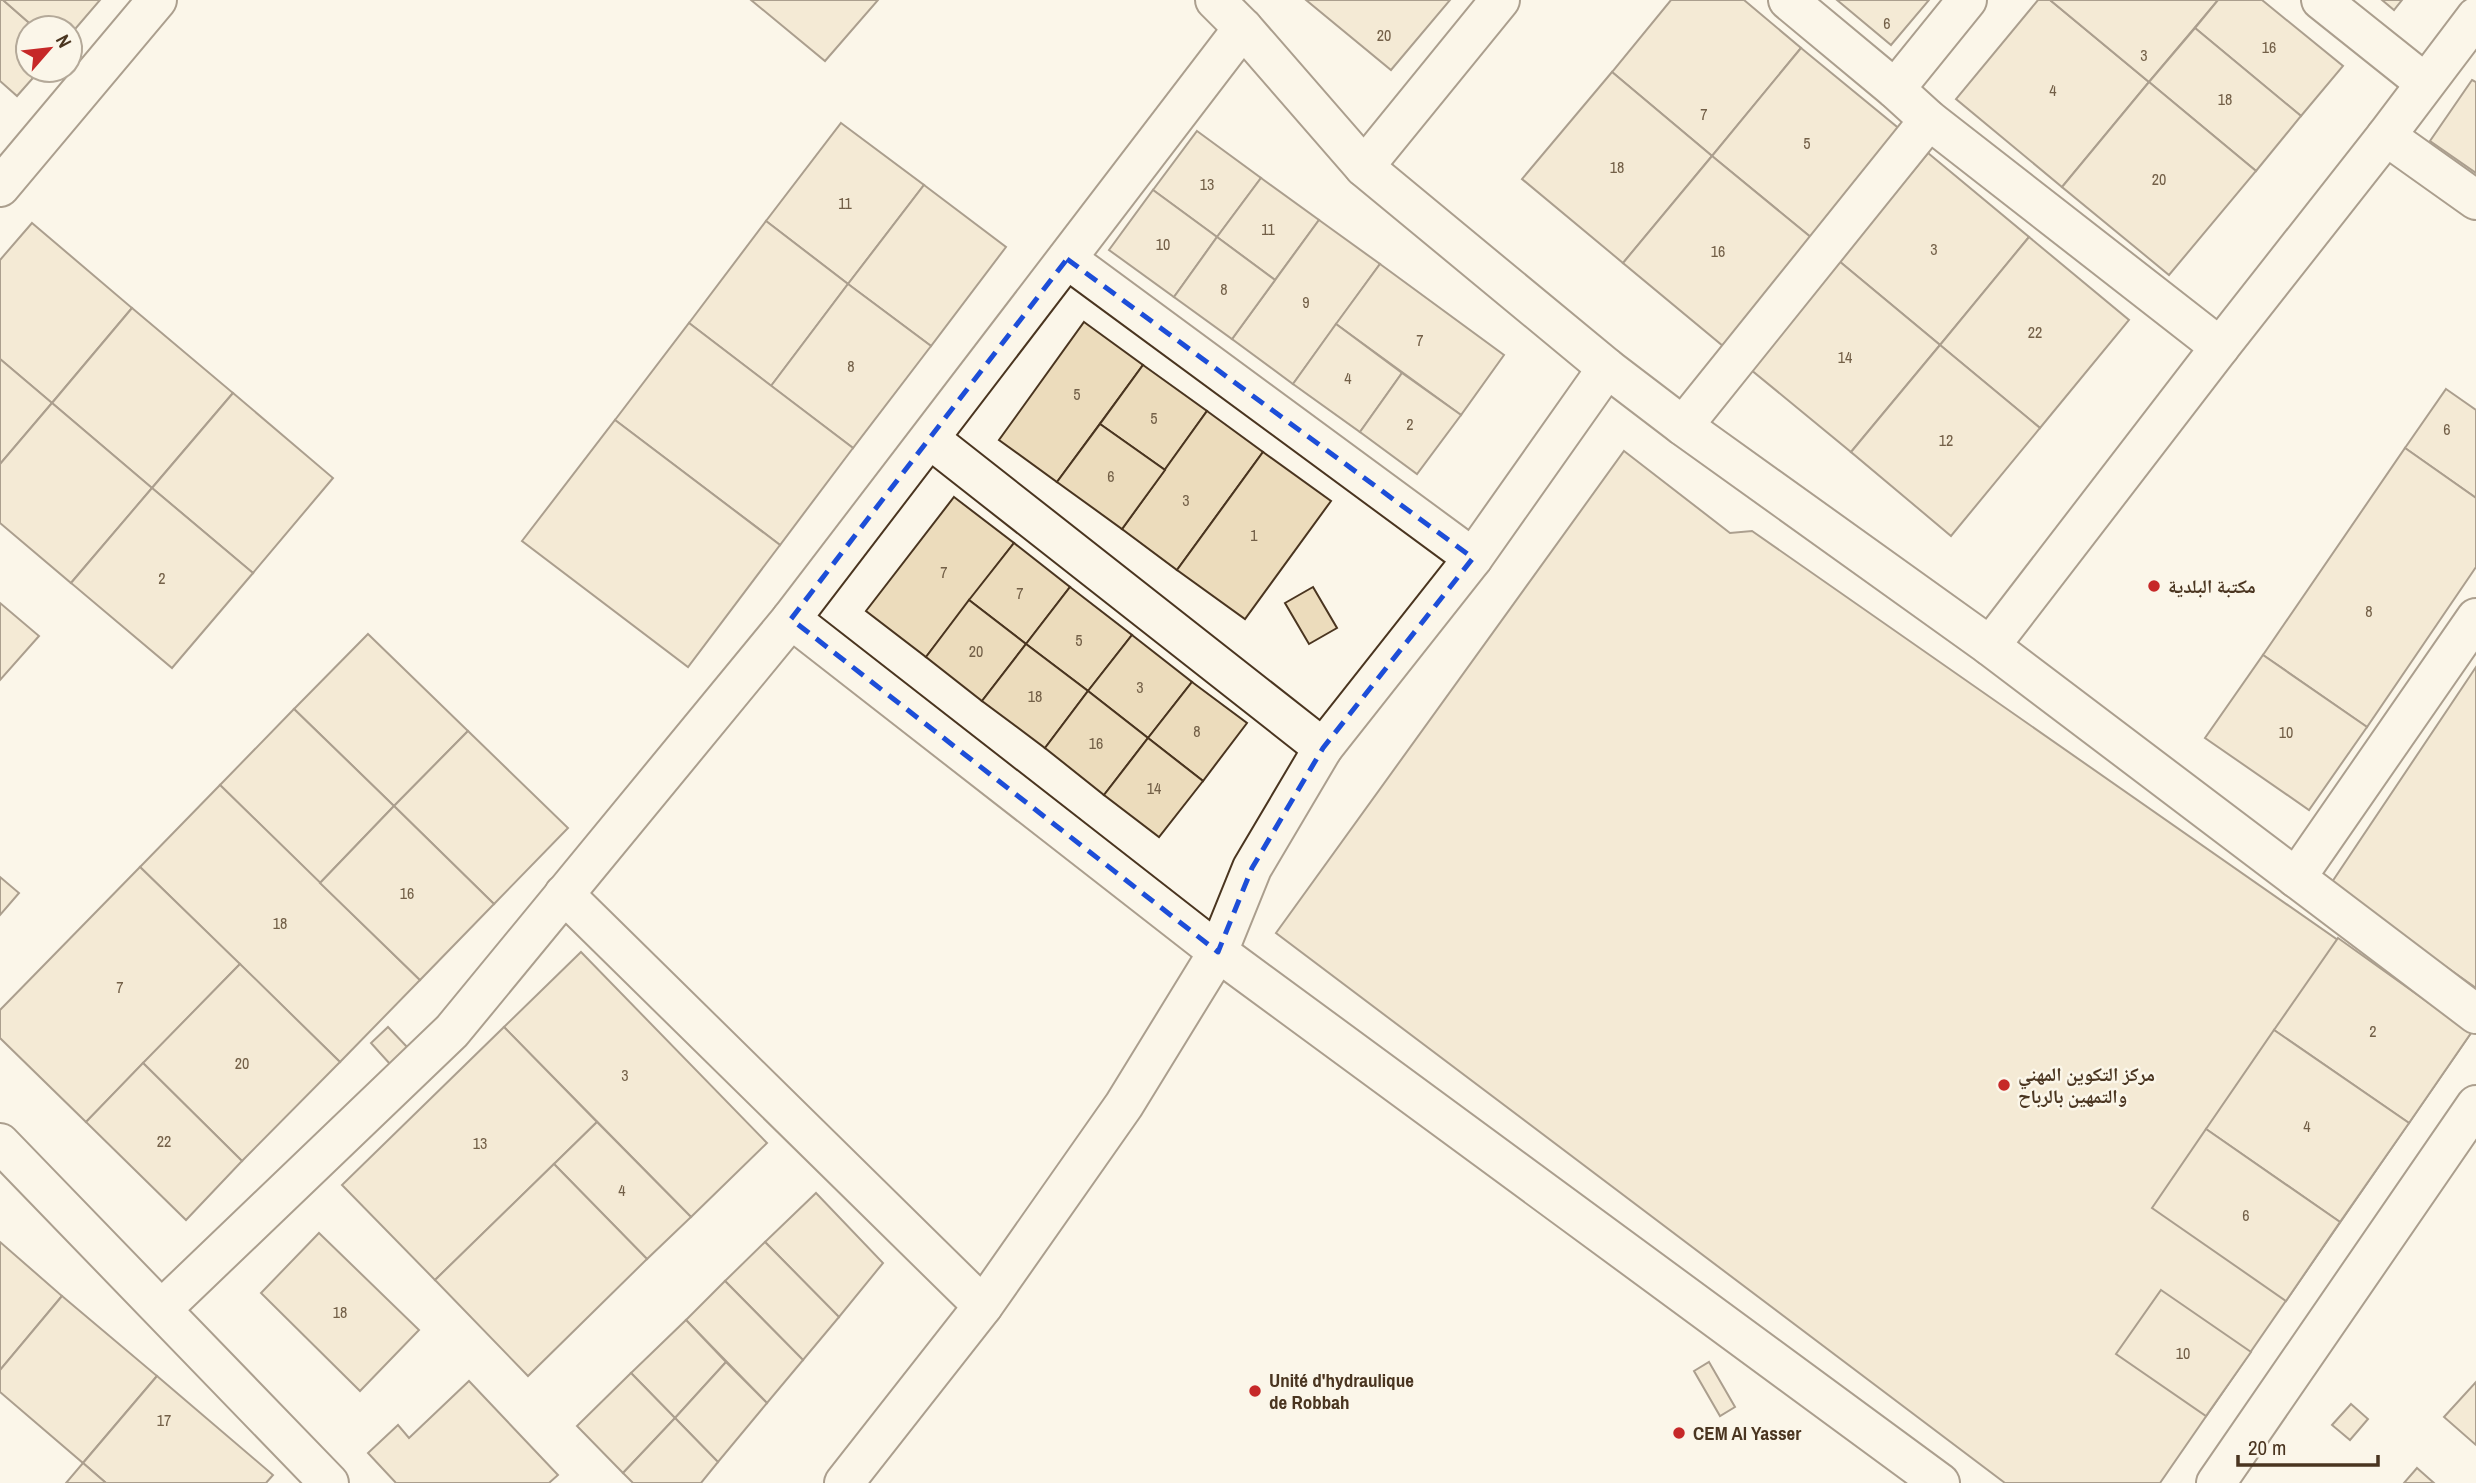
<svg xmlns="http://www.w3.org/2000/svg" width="2476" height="1483" font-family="'Archivo Narrow','Noto Naskh Arabic',sans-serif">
<rect width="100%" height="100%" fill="#fbf6e9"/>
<g fill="#ecdcbc" stroke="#4a3520" stroke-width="2">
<polygon points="0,0 3,0 35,28 28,28 28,70 40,70 17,96 0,81"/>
<polygon points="3,0 100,0 70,35 70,28 35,28"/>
<polygon points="751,0 878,0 825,61"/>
<polygon points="1306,0 1450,0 1391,70"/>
<polygon points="1671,0 1744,0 1801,48 1712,156 1612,72"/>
<polygon points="1837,0 1929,0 1891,45"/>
<polygon points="2038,0 2050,0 2149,82 2062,187 1956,99"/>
<polygon points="2050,0 2218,0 2149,82"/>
<polygon points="2218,0 2262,0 2343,66 2301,116 2195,28"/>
<polygon points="2382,0 2402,0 2394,10"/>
<polygon points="2195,28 2301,116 2256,171 2149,82"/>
<polygon points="1801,48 1902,131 1813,239 1712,156"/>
<polygon points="1612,72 1712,156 1623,263 1522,179"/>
<polygon points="2472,80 2476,82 2476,173 2430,141"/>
<polygon points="2149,82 2256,171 2169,275 2062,187"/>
<polygon points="841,123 924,185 848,284 766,221"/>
<polygon points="1197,131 1261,178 1217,237 1153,190"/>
<polygon points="1928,153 2029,237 1940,345 1839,261"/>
<polygon points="1712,156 1813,239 1723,346 1623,263"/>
<polygon points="1261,178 1319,220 1275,280 1217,237"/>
<polygon points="924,185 1006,247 931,346 848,284"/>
<polygon points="1153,190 1217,237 1174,297 1109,250"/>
<polygon points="1319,220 1380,264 1293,384 1232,339"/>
<polygon points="766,221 848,284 771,386 689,323"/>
<polygon points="32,223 132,308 52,403 0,359 0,260"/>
<polygon points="1217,237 1275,280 1232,339 1174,297"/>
<polygon points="2029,237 2129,320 2040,428 1940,345"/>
<polygon points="1839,261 1940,345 1851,452 1750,369"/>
<polygon points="1380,264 1504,355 1461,415 1336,324"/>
<polygon points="848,284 931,346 853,448 771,386"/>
<polygon points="132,308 233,393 152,488 52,403"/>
<polygon points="1084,322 1143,365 1057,482 999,440"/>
<polygon points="689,323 853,448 780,545 615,420"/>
<polygon points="1336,324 1402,373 1360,432 1293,384"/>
<polygon points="1940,345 2040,428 1951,536 1851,452"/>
<polygon points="0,359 52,403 0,464"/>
<polygon points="1143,365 1207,411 1165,470 1100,424"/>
<polygon points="1402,373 1461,415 1417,474 1360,432"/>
<polygon points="2446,389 2476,410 2476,498 2405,448"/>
<polygon points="233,393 333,478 253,573 152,488"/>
<polygon points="52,403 152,488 71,583 0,523 0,464"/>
<polygon points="1207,411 1263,452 1177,570 1122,529"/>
<polygon points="615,420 780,545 688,667 522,541"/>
<polygon points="1100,424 1165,470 1122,529 1057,482"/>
<polygon points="2405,448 2476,498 2476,567 2367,727 2263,655"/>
<polygon points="1624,451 1730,533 1752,531 2471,1033 2160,1483 2005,1483 1276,933"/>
<polygon points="1263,452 1331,501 1245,619 1177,570"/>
<polygon points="152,488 253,573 172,668 71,583"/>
<polygon points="954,497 1014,543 926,657 866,611"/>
<polygon points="1014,543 1070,587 1026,644 969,600"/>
<polygon points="1070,587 1132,635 1088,691 1026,644"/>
<polygon points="1313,587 1337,628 1309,644 1285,603"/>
<polygon points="969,600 1026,644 982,701 926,657"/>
<polygon points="0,603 39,636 0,680"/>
<polygon points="368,634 468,731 394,806 294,709"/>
<polygon points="1132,635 1192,682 1148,738 1088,691"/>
<polygon points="1026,644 1088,691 1045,748 982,701"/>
<polygon points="2263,655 2367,727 2309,810 2205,738"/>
<polygon points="2476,667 2476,988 2330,885"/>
<polygon points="1192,682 1247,723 1203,781 1148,738"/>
<polygon points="1088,691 1148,738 1104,795 1045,748"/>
<polygon points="294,709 394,806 320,883 220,785"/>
<polygon points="468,731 568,828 494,904 394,806"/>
<polygon points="1148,738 1203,781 1159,837 1104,795"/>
<polygon points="220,785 420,980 340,1062 140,867"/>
<polygon points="394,806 494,904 420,980 320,883"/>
<polygon points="140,867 240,964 86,1122 0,1038 0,1010"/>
<polygon points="0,877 19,893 0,915"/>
<polygon points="2338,938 2471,1033 2409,1123 2274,1030"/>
<polygon points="581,952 767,1143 691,1217 504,1027"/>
<polygon points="240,964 340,1062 242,1161 143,1063"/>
<polygon points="388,1027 408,1048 390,1064 371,1043"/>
<polygon points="504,1027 597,1122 435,1280 342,1185"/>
<polygon points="2274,1030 2409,1123 2340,1222 2206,1129"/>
<polygon points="143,1063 242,1161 186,1220 86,1122"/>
<polygon points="597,1122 691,1217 647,1259 554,1164"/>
<polygon points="2206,1129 2340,1222 2286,1301 2152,1208"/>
<polygon points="554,1164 647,1259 528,1376 435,1280"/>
<polygon points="816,1193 883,1263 839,1317 765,1242"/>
<polygon points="319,1233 419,1330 360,1391 261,1293"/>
<polygon points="0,1242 62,1296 0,1370"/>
<polygon points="765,1242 839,1317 803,1360 725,1281"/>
<polygon points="725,1281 803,1360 767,1403 686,1320"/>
<polygon points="2161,1290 2251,1352 2206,1416 2116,1354"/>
<polygon points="62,1296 157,1376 83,1463 0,1392 0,1370"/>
<polygon points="686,1320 726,1362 675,1418 631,1373"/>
<polygon points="726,1362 767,1403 718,1462 675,1418"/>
<polygon points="1709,1362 1735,1407 1720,1416 1694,1371"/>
<polygon points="631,1373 675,1418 623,1473 577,1426"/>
<polygon points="157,1376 273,1475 266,1483 106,1483 83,1463"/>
<polygon points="469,1381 558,1475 549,1483 396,1483 368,1453 398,1425 409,1438"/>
<polygon points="2476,1382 2476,1445 2444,1417"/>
<polygon points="2351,1404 2368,1419 2350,1440 2332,1425"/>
<polygon points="675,1418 718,1462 701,1483 633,1483 623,1473"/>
<polygon points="83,1463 106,1483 66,1483"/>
<polygon points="2417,1468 2434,1483 2404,1483"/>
</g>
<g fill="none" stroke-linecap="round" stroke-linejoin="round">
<g stroke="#4a3520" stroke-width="42">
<g id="minor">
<polyline points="1215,0 1243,28"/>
<polyline points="1788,0 1895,89 1929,120 2220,347"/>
<polyline points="2321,0 2425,83"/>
<polyline points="1895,89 1967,0"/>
<polyline points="2386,136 2476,200"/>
<polyline points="1364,167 1500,0"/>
<polyline points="0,187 157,0"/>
<polyline points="1067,259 1473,558"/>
<polyline points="1683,426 1929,120"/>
<polyline points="930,439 1323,748"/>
<polyline points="791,619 1218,952 1940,1483"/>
<polyline points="1990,646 2220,347 2386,136 2476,17"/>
<polyline points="2296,878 2476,618"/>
<polyline points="564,894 983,1306"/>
<polyline points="0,1143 329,1483"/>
<polyline points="162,1309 452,1031 791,619 1243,28 1364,167 1607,368 1683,426 1990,646 2476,1014"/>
<polyline points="844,1483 983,1306 1124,1105 1218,952 1252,868 1323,748 1473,558 1607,368"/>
<polyline points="2216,1483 2476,1105"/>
</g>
</g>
<use href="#minor" stroke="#fbf6e9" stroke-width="38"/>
</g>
<path d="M0 0H2476V1483H0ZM1067,259L1473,558L1323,748L1252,868L1218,952L791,619Z" fill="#fbf6e9" fill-opacity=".55" fill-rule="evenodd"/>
<path fill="none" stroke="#1d4ed8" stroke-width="5" stroke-dasharray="14 9" stroke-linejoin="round" d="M1067,259L1473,558L1323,748L1252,868L1218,952L791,619Z"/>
<g fill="#c62828" stroke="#fbf6e9" stroke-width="2.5">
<circle cx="2154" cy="586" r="7"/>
<circle cx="2004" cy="1085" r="7"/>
<circle cx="1255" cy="1391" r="7"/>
<circle cx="1679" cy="1433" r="7"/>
</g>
<g text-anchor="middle" stroke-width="5" stroke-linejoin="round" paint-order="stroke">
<g font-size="16" fill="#725f47">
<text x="1887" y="29">6</text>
<text x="1384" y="41">20</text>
<text x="2269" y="53">16</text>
<text x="2144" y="61">3</text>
<text x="2053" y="96">4</text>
<text x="2225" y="105">18</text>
<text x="1704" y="120">7</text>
<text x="1807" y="149">5</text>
<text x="1617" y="173">18</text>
<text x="2159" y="185">20</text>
<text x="1207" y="190">13</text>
<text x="845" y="209">11</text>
<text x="1268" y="235">11</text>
<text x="1163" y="250">10</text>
<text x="1934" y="255">3</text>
<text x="1718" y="257">16</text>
<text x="1224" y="295">8</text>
<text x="1306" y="308">9</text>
<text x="2035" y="338">22</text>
<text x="1420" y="346">7</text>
<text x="1845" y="363">14</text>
<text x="851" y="372">8</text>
<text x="1348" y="384">4</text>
<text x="1077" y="400">5</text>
<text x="1154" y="424">5</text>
<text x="1410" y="430">2</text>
<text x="2447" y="435">6</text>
<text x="1946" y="446">12</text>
<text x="1111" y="482">6</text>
<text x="1186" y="506">3</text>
<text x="1254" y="541">1</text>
<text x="944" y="578">7</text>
<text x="162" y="584">2</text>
<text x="1020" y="599">7</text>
<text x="2369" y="617">8</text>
<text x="1079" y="646">5</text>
<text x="976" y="657">20</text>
<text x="1140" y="693">3</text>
<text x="1035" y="702">18</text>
<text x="1197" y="737">8</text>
<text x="2286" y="738">10</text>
<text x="1096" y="749">16</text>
<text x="1154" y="794">14</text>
<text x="407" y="899">16</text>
<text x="280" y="929">18</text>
<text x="120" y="993">7</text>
<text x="2373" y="1037">2</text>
<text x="242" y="1069">20</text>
<text x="625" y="1081">3</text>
<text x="2307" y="1132">4</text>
<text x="164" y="1147">22</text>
<text x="480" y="1149">13</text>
<text x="622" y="1196">4</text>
<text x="2246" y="1221">6</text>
<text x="340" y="1318">18</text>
<text x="2183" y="1359">10</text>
<text x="164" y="1426">17</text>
</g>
<g font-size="19" font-weight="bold" fill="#4a3520" stroke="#fbf6e9" text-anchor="start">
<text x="2168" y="593">مكتبة البلدية</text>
<text x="2018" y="1081">مركز التكوين المهني<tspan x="2018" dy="22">والتمهين بالرباح</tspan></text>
<text x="1269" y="1387">Unité d'hydraulique<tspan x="1269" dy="22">de Robbah</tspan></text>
<text x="1693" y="1440">CEM Al Yasser</text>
</g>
</g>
<g transform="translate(49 49) rotate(62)"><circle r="33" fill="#fbf6e9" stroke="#b4a999" stroke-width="2"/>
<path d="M0-5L12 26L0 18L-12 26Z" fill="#c62828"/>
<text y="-10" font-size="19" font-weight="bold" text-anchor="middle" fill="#4a3520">N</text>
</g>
<path d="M2238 1455v10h140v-10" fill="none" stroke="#4a3520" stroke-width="3.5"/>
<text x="2248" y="1455" font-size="21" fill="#4a3520" stroke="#fbf6e9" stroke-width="5" paint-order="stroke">20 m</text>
</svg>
